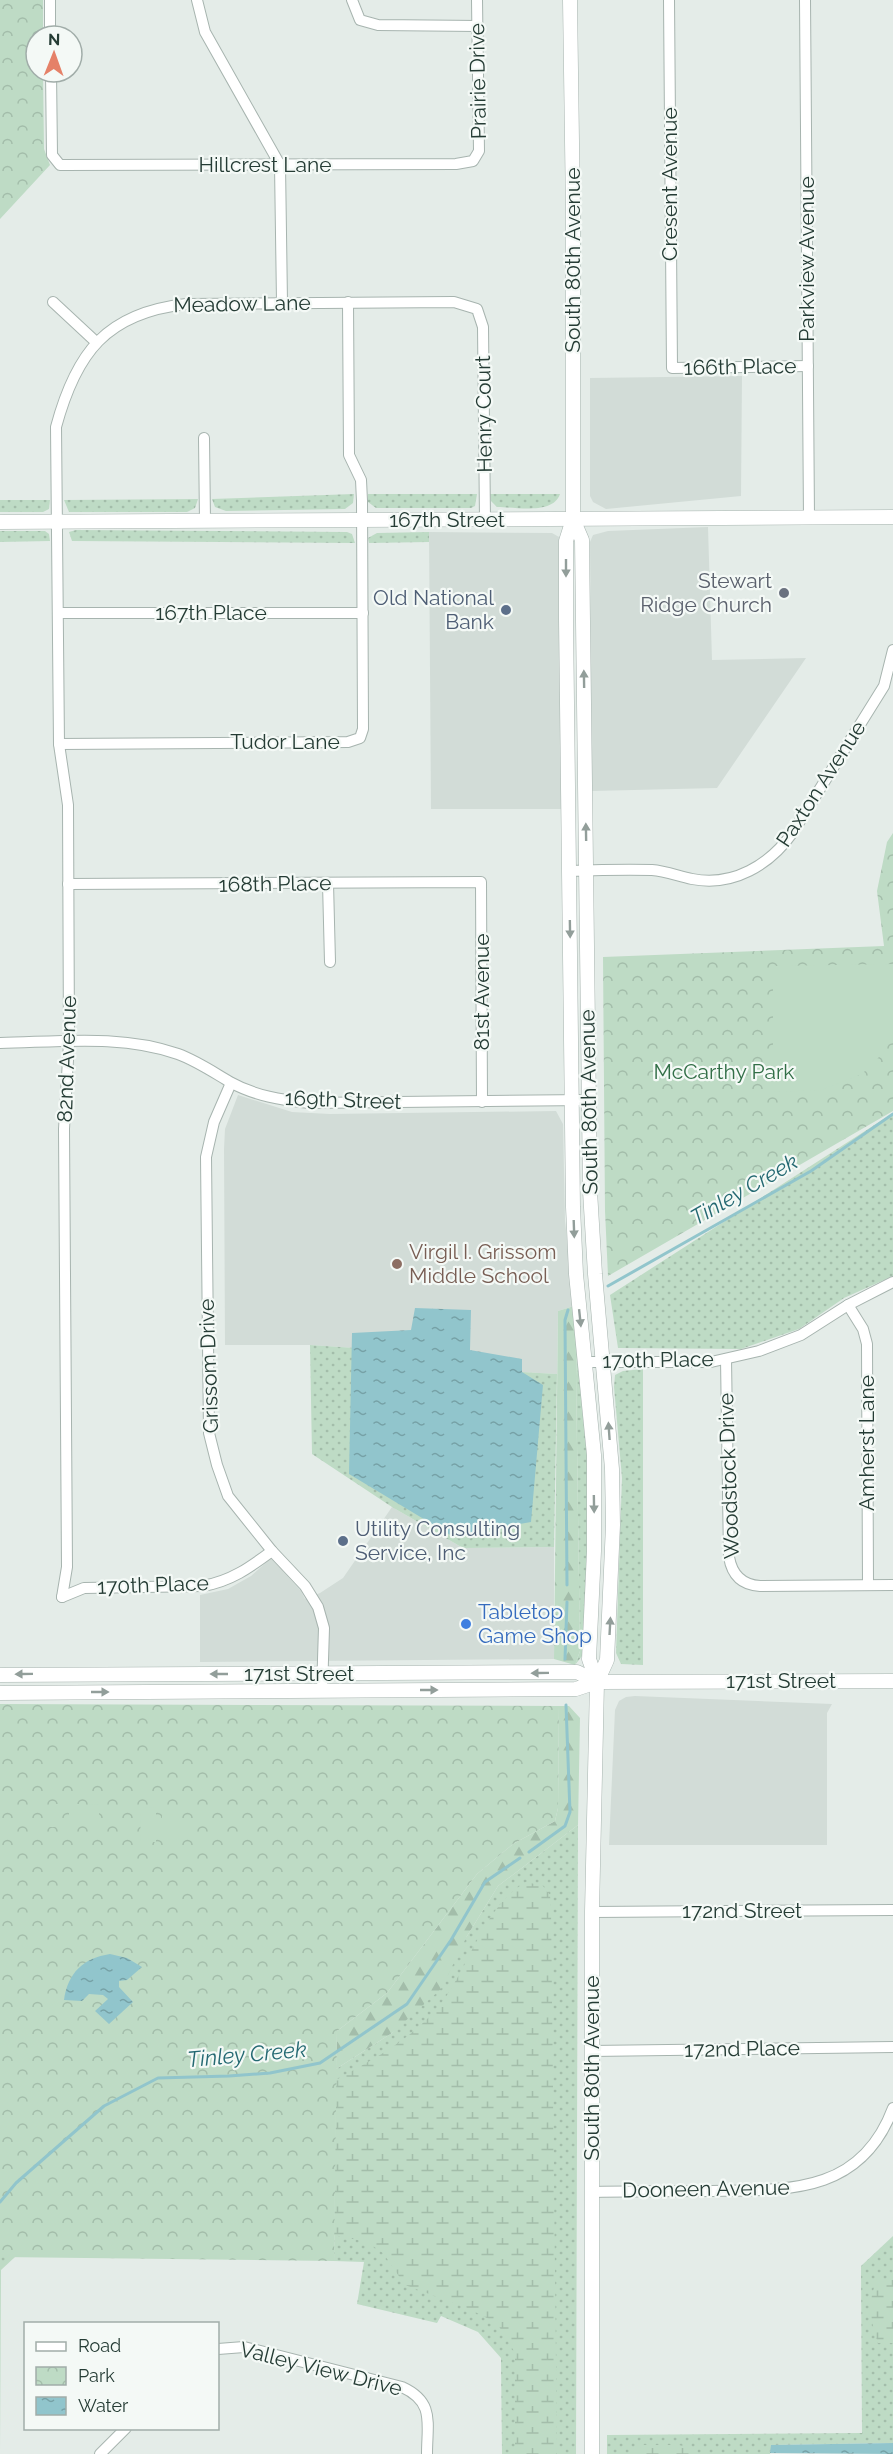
<svg xmlns="http://www.w3.org/2000/svg" width="893" height="2454" font-family="Raleway,sans-serif">
<defs>
<pattern id="grass-dots" width="8" height="8" patternUnits="userSpaceOnUse" patternTransform="scale(1.5)"><rect width="8" height="8" fill="#bedbc5"/><path d="M2 2h.1M6 6h.1" fill="none" stroke="#a3bdaa" stroke-width="1.8" stroke-linecap="round"/></pattern>
<pattern id="forest-firs" width="22" height="20" patternUnits="userSpaceOnUse" patternTransform="scale(1.5)"><rect width="22" height="20" fill="#bedbc5"/><path d="M5 1l3.5 6h-7zM16 11l3.5 6h-7z" fill="#a3bdaa"/></pattern>
<pattern id="wetland-marsh" width="20" height="14" patternUnits="userSpaceOnUse" patternTransform="scale(1.5)"><rect width="20" height="14" fill="#bedbc5"/><path d="M1 5h8M5 5V1M11 12h8M15 12V8" fill="none" stroke="#a3bdaa"/></pattern>
<pattern id="park-crowns" width="20" height="18" patternUnits="userSpaceOnUse" patternTransform="scale(1.5)"><rect width="20" height="18" fill="#bedbc5"/><path d="M2 6a3 3 0 1 1 6 0M12 15a3 3 0 1 1 6 0" fill="none" stroke="#a3bdaa"/></pattern>
<pattern id="water-ripples" width="26" height="14" patternUnits="userSpaceOnUse" patternTransform="scale(1.5)"><rect width="26" height="14" fill="#91c5cc"/><path d="M2 4q2-2 4 0t4 0M15 11q2-2 4 0t4 0" fill="none" stroke="#76a1a6"/></pattern>
</defs>
<rect width="100%" height="100%" fill="#e4ece8"/>
<g fill="#d2dcd7">
<polygon points="742,376 741,496 606,509 593,502 590,496 590,378"/>
<polygon points="708,527 712,660 806,658 717,788 592,791 590,542 593,535 608,531"/>
<polygon points="429,532 552,533 559,537 562,545 562,809 431,809"/>
<polygon points="238,1095 292,1112 330,1114 556,1111 563,1124 565,1221 574,1306 558,1311 557,1374 522,1372 522,1359 310,1345 225,1345 224,1149 225,1129"/>
<polygon points="392,1507 463,1548 554,1547 554,1659 200,1662 200,1595 228,1589 251,1576 271,1558 301,1591 305,1599 320,1593 343,1578"/>
<polygon points="635,1696 832,1704 827,1713 827,1845 609,1845 615,1710 619,1701 626,1697"/>
</g>
<g fill="url(#grass-dots)">
<polygon points="354,494 353,503 345,509 226,511 215,507 212,499"/>
<polygon points="368,494 477,494 475,506 471,508 376,508 368,502"/>
<path d="M490,494H560C553,515 516,507 497,507L491,501Z"/>
<polygon points="198,499 195,508 187,512 69,512 64,500"/>
<polygon points="0,500 50,500 49,509 43,512 0,512"/>
<polygon points="76,530 347,532 352,534 355,543 72,541 69,532"/>
<polygon points="0,531 45,531 49,534 50,541 0,542"/>
<polygon points="429,532 429,542 369,543 368,538 377,533"/>
<polygon points="893,1113 893,1276 844,1298 799,1329 741,1349 618,1348 610,1295"/>
<polygon points="310,1345 522,1359 522,1372 557,1374 554,1547 463,1548 392,1507 312,1454"/>
<polygon points="577,1356 591,1462 586,1643 582,1656 575,1665 580,1651 576,1376"/>
<polygon points="643,1369 643,1665 621,1664 616,1653 622,1478 614,1387 615,1375 623,1371"/>
<polygon points="578,1825 576,2454 502,2454 501,2358 478,2332 441,2316 437,2323 357,2304 364,2262 334,2261 336,2069 392,2033 467,1936 498,1886"/>
<polygon points="893,2236 893,2443 772,2445 770,2454 607,2454 607,2435 862,2433 861,2266"/>
<polygon points="0,2257 15,2257 1,2270 0,2454"/>
</g>
<g fill="url(#forest-firs)">
<polygon points="574,1306 577,1356 576,1376 580,1651 575,1665 554,1659 558,1311"/>
<polygon points="559,1706 569,1706 580,1718 578,1825 498,1886 467,1936 441,1989 392,2033 336,2069 337,2031 387,1993 477,1874 513,1844 555,1821 558,1808"/>
</g>
<g fill="url(#wetland-marsh)">
<path d="M526,1882L543,1886L550,1895L551,1909L557,2454H515V2353L497,2323L467,2308L405,2285L383,2253L367,2242L334,2235L336,2080C377,2057 417,2037 445,1998C472,1960 484,1907 526,1882Z"/>
<path d="M893,2279V2343H878C871,2322 866,2302 877,2281Z"/>
<polygon points="638,2445 679,2445 690,2448 692,2454 631,2454"/>
</g>
<g fill="url(#park-crowns)">
<polygon points="0,0 43,0 43,36 36,36 36,72 43,72 44,149 50,165 0,219"/>
<polygon points="893,833 893,1111 608,1276 605,1211 603,957 884,946 877,891 887,842"/>
<polygon points="0,1704 559,1706 558,1808 555,1821 513,1844 477,1874 387,1993 337,2031 334,2261 0,2257"/>
</g>
<g fill="#bedbc5">
<polygon points="893,964 893,1032 884,1052 862,1074 821,1090 773,1092 773,966"/>
<rect x="49" y="1804" width="11" height="23"/>
<rect x="69" y="1804" width="11" height="23"/>
<polygon points="99,1804 99,1827 88,1827 88,1805"/>
<polygon points="156,1807 156,1842 140,1842 141,1808"/>
<rect x="162" y="1807" width="16" height="35"/>
</g>
<g fill="url(#water-ripples)">
<polygon points="415,1308 471,1310 470,1350 522,1359 522,1372 543,1385 531,1522 452,1536 349,1474 352,1333 411,1330"/>
<path d="M110,1954L127,1958L142,1967L127,1980L119,1981V1987L133,2002L109,2024L95,2011L108,1999L103,1995L89,1994L82,2001L64,2000C68,1973 83,1958 110,1954Z"/>
<polygon points="893,2443 893,2454 770,2453 771,2445"/>
</g>
<g fill="none" stroke-linecap="round" stroke-linejoin="round">
<g stroke="#91c5cc" stroke-width="3">
<polyline points="608,1286 811,1171 893,1114"/>
<polyline points="567,1585 565,1320 568,1310"/>
<polyline points="565,1659 567,1602"/>
<polyline points="529,1852 565,1826 570,1812 566,1705"/>
<polyline points="0,2202 16,2183 104,2106 158,2078 229,2076 270,2073 320,2063 407,2004 451,1940 485,1882 520,1858"/>
</g>
<g stroke="#a7b4af" stroke-width="12">
<g id="minor">
<polyline points="50,0 50,36"/>
<polyline points="197,0 205,32 280,165 282,302"/>
<polyline points="352,0 360,20 378,25 478,26"/>
<polyline points="669,0 672,368 808,366"/>
<polyline points="805,0 809,518"/>
<polyline points="51,72 52,155 60,165 456,164 473,161 479,151 477,0"/>
<polyline points="53,302 96,342"/>
<polyline points="204,438 205,521"/>
<polyline points="58,613 363,613"/>
<polyline points="59,744 348,742 360,738 363,729 362,501 361,480 349,455 348,302"/>
<path d="M569,871C596,870 624,869 652,870C665,871 678,876 692,879C733,887 770,865 793,832L884,686L893,650"/>
<polyline points="328,883 330,962"/>
<polyline points="68,884 481,882 482,1102"/>
<path d="M0,1043C58,1042 122,1034 178,1054C197,1061 213,1072 230,1082C255,1096 282,1100 309,1103L589,1100"/>
<polyline points="231,1083 214,1122 206,1157 209,1433 217,1465 228,1496 272,1551 305,1586 318,1607 324,1628 322,1691"/>
<polyline points="848,1305 863,1329 867,1344 868,1585"/>
<path d="M726,1359L729,1557C732,1575 742,1585 760,1586L893,1585"/>
<polyline points="585,1362 711,1362 759,1351 801,1335 848,1305 893,1282"/>
<path d="M62,1597L67,1567L64,1129L69,1042L68,805L59,744L56,427C76,353 106,313 186,304L454,302L477,309L483,327L485,520"/>
<path d="M62,1597L84,1588L203,1586C231,1581 249,1568 272,1551"/>
<polyline points="592,1912 893,1910"/>
<polyline points="591,2051 893,2047"/>
<path d="M592,2192C632,2191 672,2191 712,2191C788,2190 861,2194 893,2108"/>
<path d="M218,2349L244,2347L402,2387C435,2402 427,2423 427,2454"/>
<polyline points="100,2454 126,2428"/>
</g>
</g>
<g stroke="#a7b4af" stroke-width="15">
<g id="tertiary">
<polyline points="570,0 573,212 573,519 566,541 566,619 573,1207 576,1274 594,1455 594,1551 589,1659 597,1682 592,1912 592,2454"/>
<polyline points="573,519 582,540 590,1191 595,1274 612,1469 613,1525 607,1660 597,1682"/>
<polyline points="0,522 893,517"/>
<polyline points="0,1675 577,1672 597,1682"/>
<polyline points="0,1693 576,1689 597,1682 893,1681"/>
</g>
</g>
<use href="#minor" stroke="#fff" stroke-width="10"/>
<use href="#tertiary" stroke="#fff" stroke-width="14"/>
</g>
<defs><path id="oneway-solid" d="M-6-.8H1V-3.2L6.5 0L1 3.2V.8H-6Z" transform="scale(1.5)"/></defs>
<g fill="#929e9a">
<use href="#oneway-solid" transform="translate(566 568) rotate(90)"/>
<use href="#oneway-solid" transform="translate(584 679) rotate(-91)"/>
<use href="#oneway-solid" transform="translate(586 832) rotate(-91)"/>
<use href="#oneway-solid" transform="translate(570 929) rotate(89)"/>
<use href="#oneway-solid" transform="translate(574 1229) rotate(88)"/>
<use href="#oneway-solid" transform="translate(580 1318) rotate(84)"/>
<use href="#oneway-solid" transform="translate(609 1431) rotate(-94)"/>
<use href="#oneway-solid" transform="translate(594 1504) rotate(89)"/>
<use href="#oneway-solid" transform="translate(610 1626) rotate(-87)"/>
<use href="#oneway-solid" transform="translate(540 1673) rotate(179)"/>
<use href="#oneway-solid" transform="translate(24 1674) rotate(179)"/>
<use href="#oneway-solid" transform="translate(219 1674) rotate(180)"/>
<use href="#oneway-solid" transform="translate(429 1690)"/>
<use href="#oneway-solid" transform="translate(100 1692)"/>
</g>
<circle fill="#6b7280" stroke="#f4f9f6" stroke-width="2" cx="784" cy="593" r="6"/>
<g fill="#5c6f8a" stroke="#f4f9f6" stroke-width="2">
<circle cx="506" cy="610" r="6"/>
<circle cx="343" cy="1541" r="6"/>
</g>
<circle fill="#8d6e63" stroke="#f4f9f6" stroke-width="2" cx="397" cy="1264" r="6"/>
<circle fill="#3f7fe0" stroke="#f4f9f6" stroke-width="2" cx="466" cy="1624" r="6"/>
<g text-anchor="middle" stroke-width="4.5" stroke-linejoin="round" paint-order="stroke">
<g font-size="21" fill="#253c35" stroke="#f4f9f6">
<text transform="translate(478 81) rotate(-91)" y="7">Prairie Drive</text>
<text x="265" y="172">Hillcrest Lane</text>
<text transform="translate(670 184) rotate(-90)" y="7">Cresent Avenue</text>
<text transform="translate(807 259) rotate(-90)" y="7">Parkview Avenue</text>
<text transform="translate(573 260) rotate(-90)" y="7">South 80th Avenue</text>
<text transform="translate(242 304) rotate(-1)" y="7">Meadow Lane</text>
<text transform="translate(740 367) rotate(-1)" y="7">166th Place</text>
<text transform="translate(484 414) rotate(-91)" y="7">Henry Court</text>
<text x="447" y="527">167th Street</text>
<text x="211" y="620">167th Place</text>
<text x="285" y="749">Tudor Lane</text>
<text transform="translate(821 784) rotate(-57)" y="7">Paxton Avenue</text>
<text transform="translate(275 884) rotate(-1)" y="7">168th Place</text>
<text transform="translate(482 992) rotate(-90)" y="7">81st Avenue</text>
<text transform="translate(67 1059) rotate(-88)" y="7">82nd Avenue</text>
<text transform="translate(343 1100) rotate(2)" y="7">169th Street</text>
<text transform="translate(589 1102) rotate(-91)" y="7">South 80th Avenue</text>
<text transform="translate(658 1360) rotate(-1)" y="7">170th Place</text>
<text transform="translate(209 1366) rotate(-92)" y="7">Grissom Drive</text>
<text transform="translate(867 1443) rotate(-90)" y="7">Amherst Lane</text>
<text transform="translate(729 1476) rotate(-92)" y="7">Woodstock Drive</text>
<text transform="translate(153 1585) rotate(-2)" y="7">170th Place</text>
<text x="299" y="1681">171st Street</text>
<text x="781" y="1688">171st Street</text>
<text x="742" y="1918">172nd Street</text>
<text transform="translate(742 2049) rotate(-1)" y="7">172nd Place</text>
<text transform="translate(592 2068) rotate(-90)" y="7">South 80th Avenue</text>
<text transform="translate(706 2189) rotate(-1)" y="7">Dooneen Avenue</text>
<text transform="translate(321 2369) rotate(14)" y="7">Valley View Drive</text>
</g>
<g font-size="21" fill="#5b616d" stroke="#f4f9f6" text-anchor="end">
<text x="772" y="588">Stewart<tspan x="772" dy="24">Ridge Church</tspan></text>
</g>
<g font-size="21" fill="#4e5e75" stroke="#f4f9f6" text-anchor="end">
<text x="494" y="605">Old National<tspan x="494" dy="24">Bank</tspan></text>
<text x="355" y="1536" text-anchor="start">Utility Consulting<tspan x="355" dy="24">Service, Inc</tspan></text>
</g>
<g font-size="21" fill="#326f47" stroke="#f4f9f6">
<text x="724" y="1079">McCarthy Park</text>
</g>
<g font-size="21" fill="#785e54" stroke="#f4f9f6" text-anchor="start">
<text x="409" y="1259">Virgil I. Grissom<tspan x="409" dy="24">Middle School</tspan></text>
</g>
<g font-size="21" fill="#366cbe" stroke="#f4f9f6" text-anchor="start">
<text x="478" y="1619">Tabletop<tspan x="478" dy="24">Game Shop</tspan></text>
</g>
<g font-size="22" font-style="italic" fill="#246972" stroke="#f4f9f6">
<text transform="translate(744 1189) rotate(-30)" y="8">Tinley Creek</text>
<text transform="translate(247 2054) rotate(-5)" y="8">Tinley Creek</text>
</g>
</g>
<rect x="24" y="2322" width="195" height="108" fill="#f4f9f6" stroke="#a1ada9" stroke-width="1.5"/>
<rect x="36" y="2342" width="30" height="9" fill="#ffffff" stroke="#a1ada9" stroke-width="1.5"/>
<text x="78" y="2352" font-size="18" fill="#253c35">Road</text>
<rect x="36" y="2367" width="30" height="18" fill="url(#park-crowns)" stroke="#a1ada9" stroke-width="1.5"/>
<text x="78" y="2382" font-size="18" fill="#253c35">Park</text>
<rect x="36" y="2397" width="30" height="18" fill="url(#water-ripples)" stroke="#a1ada9" stroke-width="1.5"/>
<text x="78" y="2412" font-size="18" fill="#253c35">Water</text>
<g transform="translate(54 54) rotate(1)"><circle r="28" fill="#f4f9f6" stroke="#a1ada9" stroke-width="1.5"/>
<path d="M0-4.5L10 22L0 15L-10 22Z" fill="#e58168"/>
<text y="-9" font-size="16" font-weight="bold" text-anchor="middle" fill="#253c35">N</text>
</g>
</svg>
